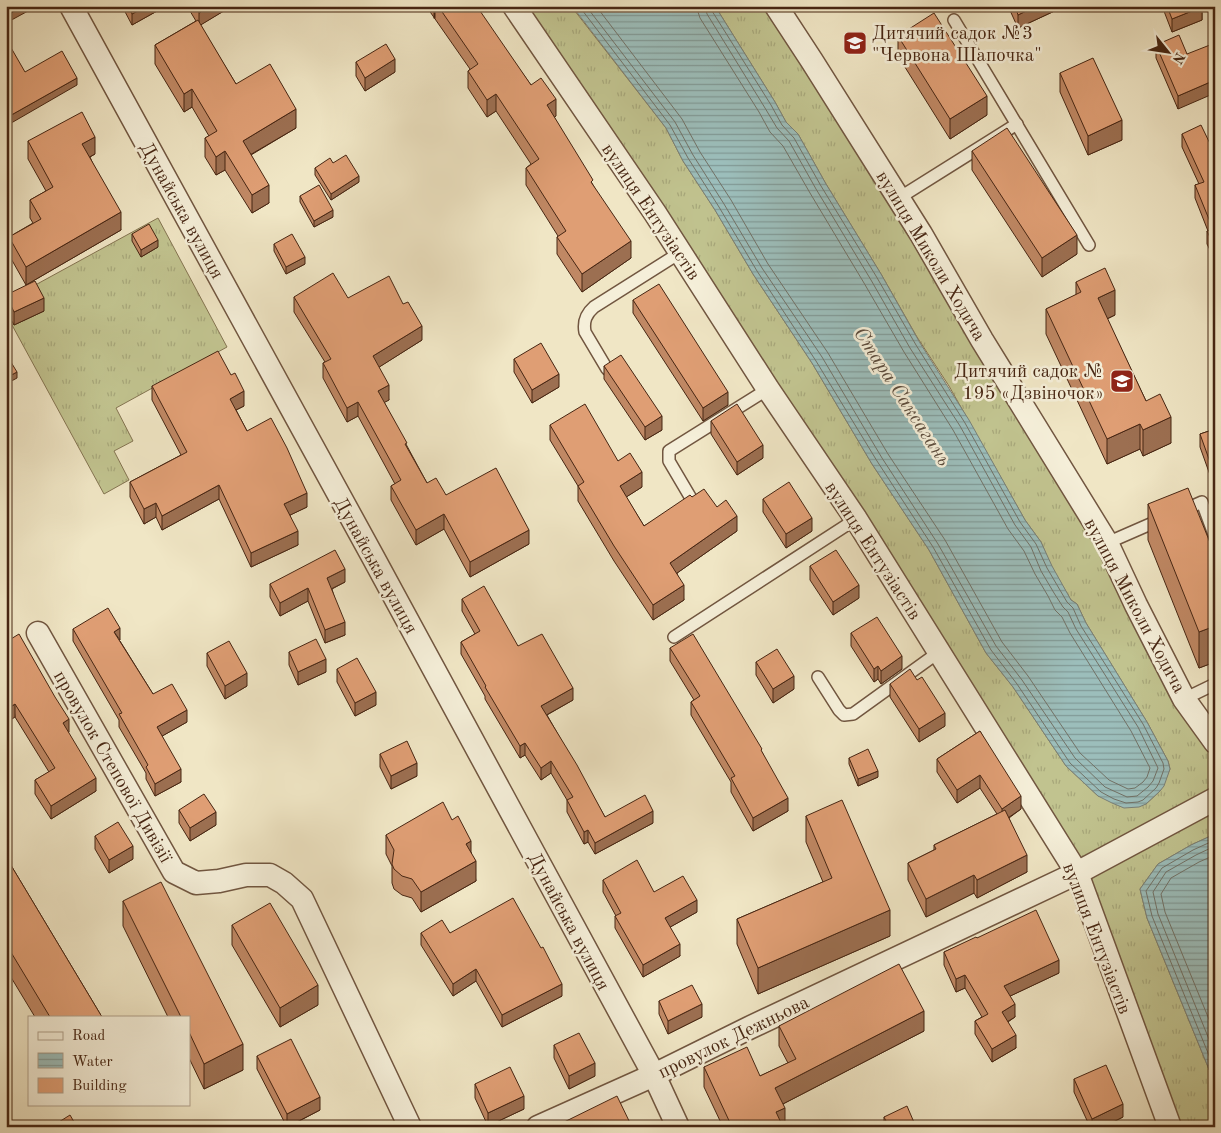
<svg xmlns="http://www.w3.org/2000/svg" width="1221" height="1133" font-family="'Old Standard TT',serif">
<defs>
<pattern id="grass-tufts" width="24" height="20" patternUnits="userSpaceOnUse" patternTransform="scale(1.25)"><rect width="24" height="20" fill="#c1c38f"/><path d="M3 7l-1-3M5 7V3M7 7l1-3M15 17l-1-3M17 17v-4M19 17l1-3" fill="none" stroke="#a7a77a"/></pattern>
<pattern id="water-rules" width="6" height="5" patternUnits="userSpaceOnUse" patternTransform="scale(1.25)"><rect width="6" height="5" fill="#9cbebb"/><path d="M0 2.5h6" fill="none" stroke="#819a97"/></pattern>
</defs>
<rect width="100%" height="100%" fill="#f0e6c5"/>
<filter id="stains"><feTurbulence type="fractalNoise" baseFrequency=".004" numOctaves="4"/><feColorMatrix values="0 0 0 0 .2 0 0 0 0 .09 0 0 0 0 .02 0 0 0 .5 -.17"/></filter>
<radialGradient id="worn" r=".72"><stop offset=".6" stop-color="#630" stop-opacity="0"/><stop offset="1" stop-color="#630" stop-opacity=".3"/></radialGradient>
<g fill="url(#grass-tufts)" stroke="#847451">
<polygon points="514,6 571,6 666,128 683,161 715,210 753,274 812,363 872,464 929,550 986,653 1013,687 1066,766 1098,796 1146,804 1160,791 1170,769 1168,761 1147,722 1086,623 1077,604 1071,600 1051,566 1041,542 1025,520 949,386 917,337 881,274 826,184 798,134 786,122 775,102 715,6 776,6 1215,742 1215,834 1191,845 1158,864 1140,889 1147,918 1215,1084 1215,1127 1169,1127 1077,873"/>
<polygon points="158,218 227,347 116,408 133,441 114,451 129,480 104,494 6,314 6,301"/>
</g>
<g fill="url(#water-rules)" stroke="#7a8178">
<polygon points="572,6 715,6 775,102 786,122 798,134 826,184 881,274 920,343 969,420 1025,520 1041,542 1052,566 1071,600 1077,604 1086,623 1147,722 1168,761 1170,769 1164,786 1160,791 1146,804 1139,807 1124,808 1112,803 1098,796 1066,766 1013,687 986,653 929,550 872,464 812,363 753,274 715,210 683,161 666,128"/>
<polygon points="1215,834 1215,1084 1147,918 1140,889 1158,864 1191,845"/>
</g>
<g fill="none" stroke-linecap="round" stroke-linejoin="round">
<g stroke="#727267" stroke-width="1">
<polyline points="579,6 670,125 688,158 719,207 757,271 816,361 877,461 933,547 991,650 1017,684 1070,763 1101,792 1114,799 1126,803 1138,802 1143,800 1156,788 1159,783 1164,769 1163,763 1143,724 1081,626 1073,608 1067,602 1047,568 1036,544 1020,522 965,423 916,345 876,276 821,186 794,138 782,125 771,105 712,11 711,6"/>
<polyline points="586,6 675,122 693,155 724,204 762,268 822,357 882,458 938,544 996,646 1022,680 1075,758 1105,787 1127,797 1137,796 1148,787 1153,781 1158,768 1138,727 1076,629 1068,612 1063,607 1054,593 1041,571 1031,547 1015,525 960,426 910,348 871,280 816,189 789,141 777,128 765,108 707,14 705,6"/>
<polyline points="596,6 682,119 700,152 731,200 768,264 828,353 888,454 945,540 1002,642 1028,676 1080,753 1109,780 1128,789 1135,788 1143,782 1147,777 1150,768 1131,731 1070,633 1062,617 1055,610 1048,596 1035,574 1024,551 1008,529 953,430 904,352 864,283 810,193 783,146 770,132 759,112 700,18 698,12 697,6"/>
<polyline points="1215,840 1193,850 1162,868 1146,891 1152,916 1215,1070"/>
<polyline points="1215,846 1196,855 1166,872 1153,892 1158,914 1215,1054"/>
<polyline points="1215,855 1199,862 1171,878 1161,894 1165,912 1215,1034"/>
</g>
<g stroke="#715640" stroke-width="14">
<g id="lane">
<polyline points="954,20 1089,245"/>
<polyline points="899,198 1017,124"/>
<path d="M607,369L585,332C583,321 586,314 594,307L681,252"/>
<polyline points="692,500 669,461 669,451 768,389"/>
<polyline points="1182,511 1202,502 1215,537"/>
<polyline points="1107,543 1162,519"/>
<polyline points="674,637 856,519"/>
<polyline points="818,677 839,710 844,715 853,714 939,652"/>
<polyline points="1184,699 1215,684"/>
</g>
</g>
<g stroke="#715640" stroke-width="25">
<g id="street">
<polyline points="71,6 373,557 654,1075 678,1127"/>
<polyline points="514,6 655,213 768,389 856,519 1077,873 1170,1127"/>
<polyline points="776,6 812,61 921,234 982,340 1107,543 1136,605 1184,699 1215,742"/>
<polyline points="38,633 174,872 196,883 219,881 246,875 270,875 284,883 302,899 410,1127"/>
<polyline points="538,1127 654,1075 749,1028 1077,873 1215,799"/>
</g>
</g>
<polyline stroke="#472613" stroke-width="3" stroke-dasharray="1 2.5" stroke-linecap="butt" points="6,586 8,589"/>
<use href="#lane" stroke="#f5efd9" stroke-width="11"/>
<use href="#street" stroke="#f5efd9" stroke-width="22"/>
</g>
<g fill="#c08864" stroke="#472613">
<polygon points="122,6 166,6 132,25"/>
<polygon points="187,6 232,6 200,25 236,84 296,128 251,155 269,203 252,213 225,170 216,175 205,157 205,138 209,136 192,107 184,112 155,64 155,45 196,21"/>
<polygon points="426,6 474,6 531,85 556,116 554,117 593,185 631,258 582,292 557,254 557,237 558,236 526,185 526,168 531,164 496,111 487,117 468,88 468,71 470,69"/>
<polygon points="1008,6 1061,6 1061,8 1018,28"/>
<polygon points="1162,6 1202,6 1202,20 1172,32"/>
<polygon points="898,36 987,115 950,139 898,56"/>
<polygon points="1156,45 1187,54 1178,109 1156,58"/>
<polygon points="356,62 395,72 365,91 356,76"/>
<polygon points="1060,73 1122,140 1088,155 1060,92"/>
<polygon points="1182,134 1215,154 1215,260 1207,244 1207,231 1208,231 1195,198 1195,185 1199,184 1182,147"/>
<polygon points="28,141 95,154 90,157 121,230 26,285 9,255 9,237 33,223 30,218 30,200 46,191 28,159"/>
<polygon points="972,151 1077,254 1042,277 972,170"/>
<polygon points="333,163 359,182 331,200 315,175 315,168"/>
<polygon points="300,196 333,217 314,227 300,202"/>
<polygon points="132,234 158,247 141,257 132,241"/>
<polygon points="274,244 305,264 286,274 274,251"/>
<polygon points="1076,282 1115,315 1107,319 1146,401 1171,443 1143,456 1140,449 1107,464 1046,334 1046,309 1076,295"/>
<polygon points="6,295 44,311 14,325 6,310"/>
<polygon points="294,297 348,298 422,340 379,367 389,400 384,402 407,446 427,483 446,495 529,544 470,577 444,529 416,545 391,500 391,486 395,484 358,416 347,422 323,378 323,363 325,362 294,312"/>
<polygon points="633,300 728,405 703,421 633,313"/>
<polygon points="514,359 559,387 532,403 514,372"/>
<polygon points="604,366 662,430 645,440 604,379"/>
<polygon points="152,386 244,406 236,410 247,431 307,507 290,515 298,545 251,567 219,499 162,530 156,517 144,524 130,497 130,482 181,455 152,400"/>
<polygon points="711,421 763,458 737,475 711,434"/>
<polygon points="550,425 618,461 642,487 626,497 644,526 692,497 717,507 737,531 677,573 684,600 653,620 614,561 578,501 578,486 550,440"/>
<polygon points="1215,429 1215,489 1200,447 1200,434"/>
<polygon points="763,499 812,531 786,548 763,512"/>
<polygon points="1148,504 1215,555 1215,662 1199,668 1148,540"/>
<polygon points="810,566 859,598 833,615 810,580"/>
<polygon points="345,582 332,589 345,635 325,643 308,601 280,616 270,597 270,584"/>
<polygon points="462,599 518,646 573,700 547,715 605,817 653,823 595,854 588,842 584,844 567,812 567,800 551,773 541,780 525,755 520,758 485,699 485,696 461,654 461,642 475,634 462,611"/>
<polygon points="73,629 120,641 153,694 187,722 162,736 181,782 155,796 146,779 146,773 119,727 119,720 73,641"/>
<polygon points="851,633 902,669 881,684 878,679 874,682 851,646"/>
<polygon points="6,642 69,732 68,733 96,791 51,819 35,794 35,780 49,772 15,717"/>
<polygon points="670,648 762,752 788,811 753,831 731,792 731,782 691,715 691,702 694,700 670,661"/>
<polygon points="289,652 326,672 298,685 289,665"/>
<polygon points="207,653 247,686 225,699 207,666"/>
<polygon points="756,662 794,689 773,703 756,675"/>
<polygon points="337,669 376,705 355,716 337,682"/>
<polygon points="890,684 945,726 919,742 890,697"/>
<polygon points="980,731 1021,809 1009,818 1027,872 977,898 974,893 926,917 908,880 908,863 934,850 934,845 997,814 980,788 957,803 937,772 937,759"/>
<polygon points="380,754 417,776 391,789 380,767"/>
<polygon points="849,758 878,777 858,786 849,764"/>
<polygon points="179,810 216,825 190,841 179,823"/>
<polygon points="806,816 890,936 758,994 737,944 737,919 823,882 806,842"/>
<polygon points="386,835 471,852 476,881 421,912 412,898 402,895 394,889 392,883 392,866 386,854"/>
<polygon points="95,836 133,859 109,873 95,849"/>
<polygon points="6,857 102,1017 35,1017 6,969"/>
<polygon points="603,880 654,892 697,912 670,927 680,956 643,977 615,928 615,916 616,916 603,892"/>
<polygon points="123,901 243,1070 204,1089 189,1058 189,1017 168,1017 123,926"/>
<polygon points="232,925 318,1005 280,1027 232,945"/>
<polygon points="421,933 450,933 562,996 502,1027 476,981 453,996 421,945"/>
<polygon points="977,938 1059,973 1010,996 1015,1017 1008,1022 1016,1048 992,1062 975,1034 975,1021 982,1017 965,988 956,992 944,965 944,952"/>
<polygon points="659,1001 702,1017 668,1034 659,1014"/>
<polygon points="779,1026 924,1031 783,1104 785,1127 723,1127 704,1087 704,1067 760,1076 788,1063 779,1046"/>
<polygon points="554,1045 595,1076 569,1089 554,1058"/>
<polygon points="257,1056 320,1110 288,1127 287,1127 257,1069"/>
<polygon points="1074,1079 1123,1117 1103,1127 1090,1127 1074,1092"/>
<polygon points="475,1084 524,1109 488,1126 475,1098"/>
<polygon points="884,1117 916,1127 884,1127"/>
</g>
<g fill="#9c6f51" stroke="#472613">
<polygon points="23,6 28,6 28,11 6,23 6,16"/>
<polygon points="147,6 166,6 132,25 132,14"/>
<polygon points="210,6 232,6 199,26 199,13"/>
<polygon points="326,6 332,6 326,10"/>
<rect x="434" y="6" width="1" height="12"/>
<polygon points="1036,6 1061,6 1061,8 1018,28 1018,15"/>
<polygon points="1202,7 1202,20 1172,32 1172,19"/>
<polygon points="395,59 395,72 365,91 365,78"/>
<polygon points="77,78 77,85 6,126 6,118"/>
<polygon points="1215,80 1215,93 1178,109 1178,96"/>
<polygon points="192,89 192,107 184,112 184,94"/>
<polygon points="496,94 496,111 487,117 487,100"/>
<polygon points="987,96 987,115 950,139 950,119"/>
<polygon points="556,99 556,116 547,122 547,105"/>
<polygon points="296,109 296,128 243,159 243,141"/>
<polygon points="1122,120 1122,140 1088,155 1088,136"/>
<polygon points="95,137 95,154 82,161 82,144"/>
<polygon points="225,151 225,170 216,175 216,157"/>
<polygon points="359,176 359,182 331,200 331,194"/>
<polygon points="269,185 269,203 252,213 252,195"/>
<polygon points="333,210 333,217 314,227 314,221"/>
<polygon points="121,212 121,230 26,285 26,267"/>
<polygon points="1077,235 1077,254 1042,277 1042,258"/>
<polygon points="158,240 158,247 141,257 141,250"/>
<polygon points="631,241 631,258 582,292 582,274"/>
<polygon points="305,257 305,264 286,274 286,267"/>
<polygon points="1115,290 1115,315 1098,323 1098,298"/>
<polygon points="44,298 44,311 14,325 14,312"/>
<polygon points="422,326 422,340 373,371 373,356"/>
<polygon points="17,372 17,378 6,384 6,378"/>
<polygon points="559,374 559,387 532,403 532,390"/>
<polygon points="389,385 389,400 378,406 378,391"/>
<polygon points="244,391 244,406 230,413 230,399"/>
<polygon points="728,392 728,405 703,421 703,408"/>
<polygon points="358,402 358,416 347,422 347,408"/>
<polygon points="662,416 662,430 645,440 645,427"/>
<polygon points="1171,417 1171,443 1143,456 1143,430"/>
<polygon points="1140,424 1140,449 1107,464 1107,439"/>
<polygon points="763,445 763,458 737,475 737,462"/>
<polygon points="642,472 642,487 620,501 620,486"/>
<polygon points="219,485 219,499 162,530 162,516"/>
<polygon points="307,493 307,507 284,518 284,504"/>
<polygon points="156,503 156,517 144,524 144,509"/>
<polygon points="444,514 444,529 416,545 416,530"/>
<polygon points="737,516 737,531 670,578 670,563"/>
<polygon points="812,518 812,531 786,548 786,534"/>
<polygon points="529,530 529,544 470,577 470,562"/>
<polygon points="298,531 298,545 251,567 251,553"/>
<polygon points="345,569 345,582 327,591 327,578"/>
<polygon points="684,585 684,600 653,620 653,605"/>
<polygon points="859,585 859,598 833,615 833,602"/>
<polygon points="308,588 308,601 280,616 280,603"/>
<polygon points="345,622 345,635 325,643 325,630"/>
<polygon points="1215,626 1215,662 1199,668 1199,632"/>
<polygon points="120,628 120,640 114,632"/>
<polygon points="902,656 902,669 881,684 881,671"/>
<polygon points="326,659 326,672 298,685 298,672"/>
<polygon points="878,666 878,679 874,682 874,669"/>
<polygon points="247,673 247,686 225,699 225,686"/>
<polygon points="794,676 794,689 773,703 773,689"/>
<polygon points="573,688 573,700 541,718 541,706"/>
<polygon points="376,692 376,705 355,716 355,703"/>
<polygon points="15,704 15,717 6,723 6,710"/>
<polygon points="187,710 187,722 157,739 157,727"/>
<polygon points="945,713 945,726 919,742 919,729"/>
<polygon points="69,719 69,732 63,736 63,723"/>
<polygon points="525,743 525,755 520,758 520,746"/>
<polygon points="551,761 551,773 541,780 541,768"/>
<polygon points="417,763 417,776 391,789 391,776"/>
<polygon points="181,769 181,782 155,796 155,784"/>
<polygon points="878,771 878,777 858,786 858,779"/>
<polygon points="980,775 980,788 957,803 957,790"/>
<polygon points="96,778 96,791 51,819 51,806"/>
<polygon points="1021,796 1021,809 1002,822 1002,809"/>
<polygon points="788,798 788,811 753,831 753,818"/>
<polygon points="653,811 653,823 595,854 595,843"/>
<polygon points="216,812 216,825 190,841 190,828"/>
<polygon points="588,830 588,842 584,844 584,832"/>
<polygon points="471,841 471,860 466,844"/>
<polygon points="133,846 133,859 109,873 109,860"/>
<polygon points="1027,855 1027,872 977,898 977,880"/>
<polygon points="476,861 476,881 421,912 421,892"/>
<polygon points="974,875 974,893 926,917 926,899"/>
<polygon points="697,900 697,912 665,930 665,918"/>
<polygon points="890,910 890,936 758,994 758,968"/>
<polygon points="680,944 680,956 643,977 643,965"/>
<polygon points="1059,960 1059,973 1004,999 1004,986"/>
<polygon points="476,969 476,981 453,996 453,984"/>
<polygon points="965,975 965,988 956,992 956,979"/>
<polygon points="562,984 562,996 502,1027 502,1015"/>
<polygon points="318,985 318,1005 280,1027 280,1008"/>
<polygon points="702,1004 702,1017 668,1034 668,1021"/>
<polygon points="1015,1004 1015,1017 1002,1025 1002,1012"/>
<polygon points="924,1011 924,1031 775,1108 775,1088"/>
<polygon points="1016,1035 1016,1048 992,1062 992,1049"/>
<polygon points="243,1044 243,1070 204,1089 204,1064"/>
<polygon points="595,1063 595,1076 569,1089 569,1076"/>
<polygon points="524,1096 524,1109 488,1126 488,1113"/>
<polygon points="320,1097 320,1110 287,1127 287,1114"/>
<polygon points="1123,1104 1123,1117 1103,1127 1092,1127 1092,1119"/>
<polygon points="785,1108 785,1127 776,1127 776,1112"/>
</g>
<g fill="#df9e74" stroke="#472613">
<polygon points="6,6 23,6 6,16"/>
<polygon points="128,6 147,6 132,14"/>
<polygon points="195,6 210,6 199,13"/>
<polygon points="438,6 474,6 476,9 478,8 531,85 541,78 556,99 547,105 593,180 591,182 631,241 582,274 557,237 566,231 526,168 539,159 496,94 487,100 468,71 478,64"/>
<polygon points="1015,6 1036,6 1018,15"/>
<polygon points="1167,6 1202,6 1202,7 1172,19"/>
<polygon points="934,13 987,96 950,119 898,36"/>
<polygon points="198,20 236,84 270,64 296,109 243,141 269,185 252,195 225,151 216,157 205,138 217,131 192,89 184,94 155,45"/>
<polygon points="1179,35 1187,54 1215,43 1215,80 1178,96 1156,45"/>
<polygon points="6,39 25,72 62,51 77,78 6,118"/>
<polygon points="386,44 395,59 365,78 356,62"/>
<polygon points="1093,58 1122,120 1088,136 1060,73"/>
<polygon points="82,112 95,137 82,144 121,212 26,267 9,237 41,219 30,200 53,187 28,141"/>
<polygon points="1201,125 1215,154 1215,248 1207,231 1213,229 1195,185 1204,182 1182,134"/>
<polygon points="1007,128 1077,235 1042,258 972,151"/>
<polygon points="346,155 359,176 331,194 315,168 330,158 333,163"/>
<polygon points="319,185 333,210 314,221 300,196"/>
<polygon points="149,224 158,240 141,250 132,234"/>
<polygon points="292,234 305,257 286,267 274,244"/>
<polygon points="1105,268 1115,290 1098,298 1146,401 1160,394 1171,417 1143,430 1140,424 1107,439 1046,309 1081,292 1076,282"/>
<polygon points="333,273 348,298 389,276 403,304 408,302 422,326 373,356 389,385 378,391 407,443 405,444 427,483 436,478 446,495 496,468 529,530 470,562 444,514 416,530 391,486 401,480 358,402 347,408 323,363 331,359 294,297"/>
<polygon points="35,281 44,298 14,312 6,295"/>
<polygon points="659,284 728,392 703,408 633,300"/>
<polygon points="541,343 559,374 532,390 514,359"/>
<polygon points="218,351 231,375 235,373 244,391 230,399 247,431 271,418 287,448 307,493 284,504 298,531 251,553 219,485 162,516 156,503 144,509 130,482 187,452 152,386"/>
<polygon points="6,354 17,372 6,378"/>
<polygon points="621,355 662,416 645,427 604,366"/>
<polygon points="585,404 618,461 630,453 642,472 620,486 644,526 690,495 692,497 704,489 717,507 726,500 737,516 670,563 684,585 653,605 614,546 578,486 584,482 550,425"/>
<polygon points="737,404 763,445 737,462 711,421"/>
<polygon points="1215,429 1215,476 1200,434"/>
<polygon points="789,482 812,518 786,534 763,499"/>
<polygon points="1188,488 1215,555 1215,626 1199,632 1148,504"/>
<polygon points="335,550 345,569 327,578 345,622 325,630 308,588 280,603 270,584"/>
<polygon points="836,550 859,585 833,602 810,566"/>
<polygon points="484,586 518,646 542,634 573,688 541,706 577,765 605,817 645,795 653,811 595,843 588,830 584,832 567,800 573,797 551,761 541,768 525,743 520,746 485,687 486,686 461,642 480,631 462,599"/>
<polygon points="108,608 120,628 114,632 153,694 172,684 187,710 157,727 181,769 155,784 146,767 148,765 119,714 122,713 73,629"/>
<polygon points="877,617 902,656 881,671 878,666 874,669 851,633"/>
<polygon points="19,634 55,697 69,719 63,723 96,778 51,806 35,780 55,768 15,704 6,710 6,642"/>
<polygon points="693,634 762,749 761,750 788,798 753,818 731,778 735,776 691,702 700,696 670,648"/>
<polygon points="316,639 326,659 298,672 289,652"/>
<polygon points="229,641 247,673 225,686 207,653"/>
<polygon points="777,649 794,676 773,689 756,662"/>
<polygon points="357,658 376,692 355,703 337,669"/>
<polygon points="910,669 917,680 922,677 945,713 919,729 890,684"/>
<polygon points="980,731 1021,796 1002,809 980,775 957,790 937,759"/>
<polygon points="407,741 417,763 391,776 380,754"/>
<polygon points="868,749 878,771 858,779 849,758"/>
<polygon points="204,794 216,812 190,828 179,810"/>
<polygon points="842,800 890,910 758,968 737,919 832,878 806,816"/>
<polygon points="443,802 452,820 458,816 471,841 466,844 476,861 421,892 412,879 402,876 394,869 392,864 394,850 386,835"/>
<polygon points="1005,810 1027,855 977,880 974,875 926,899 908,863 936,849 934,845"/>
<polygon points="118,822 133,846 109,860 95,836"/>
<polygon points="6,857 102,1017 50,1017 6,944"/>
<polygon points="637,860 654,892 683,876 697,900 665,918 680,944 643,965 615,916 621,913 603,880"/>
<polygon points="161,882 243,1044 204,1064 189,1032 189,1017 181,1017 123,901"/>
<polygon points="513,898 541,948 543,947 562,984 502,1015 476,969 453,984 421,933 442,920 450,933"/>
<polygon points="270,903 318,985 280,1008 232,925"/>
<polygon points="1036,910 1059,960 1004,986 1015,1004 1002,1012 1016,1035 992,1049 975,1021 988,1014 965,975 956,979 944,952 976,937 977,938"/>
<polygon points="899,964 924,1011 775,1088 785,1108 776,1112 783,1127 732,1127 704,1067 747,1047 760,1076 796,1059 779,1026"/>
<polygon points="692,985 702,1004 668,1021 659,1001"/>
<polygon points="579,1033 595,1063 569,1076 554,1045"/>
<polygon points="291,1039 320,1097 287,1114 257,1056"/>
<polygon points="1106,1065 1123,1104 1092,1119 1074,1079"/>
<polygon points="510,1067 524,1096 488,1113 475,1084"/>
<polygon points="617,1096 632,1127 554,1127"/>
<polygon points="907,1106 916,1127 889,1127 884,1117"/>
<polygon points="70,1115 77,1127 51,1127"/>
</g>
<defs>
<g id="school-square" transform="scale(1.25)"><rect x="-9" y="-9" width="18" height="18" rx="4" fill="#8f2418" stroke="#f5efd9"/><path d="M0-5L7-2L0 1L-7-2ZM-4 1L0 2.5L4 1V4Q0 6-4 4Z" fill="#fff"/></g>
</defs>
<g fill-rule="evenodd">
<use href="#school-square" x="855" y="43"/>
<use href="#school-square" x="1122" y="381"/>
</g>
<g text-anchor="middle" stroke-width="5" stroke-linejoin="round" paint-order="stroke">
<g font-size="19" fill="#472613" stroke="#f5efd9" text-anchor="start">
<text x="872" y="39">Дитячий садок №3<tspan x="872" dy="22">"Червона Шапочка"</tspan></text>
<text x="1104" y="377" text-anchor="end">Дитячий садок №<tspan x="1104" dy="22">195 «Дзвіночок»</tspan></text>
</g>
<g font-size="19" fill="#472613" stroke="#f5efd9">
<text transform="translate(183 210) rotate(61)" y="7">Дунайська вулиця</text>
<text transform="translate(652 211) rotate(56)" y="7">вулиця Ентузіастів</text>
<text transform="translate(932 255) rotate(59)" y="7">вулиця Миколи Ходича</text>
<text transform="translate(874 550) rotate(57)" y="7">вулиця Ентузіастів</text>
<text transform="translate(377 565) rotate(61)" y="7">Дунайська вулиця</text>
<text transform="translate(1136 605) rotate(62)" y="7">вулиця Миколи Ходича</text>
<text transform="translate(114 766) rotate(60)" y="7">провулок Степової Дивізії</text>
<text transform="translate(570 921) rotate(62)" y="7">Дунайська вулиця</text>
<text transform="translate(1098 938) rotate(69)" y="7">вулиця Ентузіастів</text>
<text transform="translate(733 1036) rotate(-26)" y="7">провулок Дежньова</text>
</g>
<g font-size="20" font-style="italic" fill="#5c4c3d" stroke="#f5efd9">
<text transform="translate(903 396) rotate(57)" y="7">Стара Саксагань</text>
</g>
</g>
<rect width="1221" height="1133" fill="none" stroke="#f0e6c5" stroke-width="25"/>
<rect x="8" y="8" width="1206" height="1118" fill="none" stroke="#472613" stroke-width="2.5"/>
<rect x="12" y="12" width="1196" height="1108" fill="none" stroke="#472613"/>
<rect x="28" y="1016" width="162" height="90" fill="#f5efd9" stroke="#af9f8a"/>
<rect x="38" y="1032" width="25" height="8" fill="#f5efd9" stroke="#af9f8a"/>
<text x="72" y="1040" font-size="15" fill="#472613">Road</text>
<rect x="38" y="1053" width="25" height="15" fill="url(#water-rules)" stroke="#af9f8a"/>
<text x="72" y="1066" font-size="15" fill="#472613">Water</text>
<rect x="38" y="1078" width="25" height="15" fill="#df9e74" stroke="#af9f8a"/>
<text x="72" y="1090" font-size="15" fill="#472613">Building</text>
<g transform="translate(1168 52) rotate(120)" stroke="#f5efd9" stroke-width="4" paint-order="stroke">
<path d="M0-4L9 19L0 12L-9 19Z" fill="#472613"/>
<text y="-8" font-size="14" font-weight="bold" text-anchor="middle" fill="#472613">N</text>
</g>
<rect width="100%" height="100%" filter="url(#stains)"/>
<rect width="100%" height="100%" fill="url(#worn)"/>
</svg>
